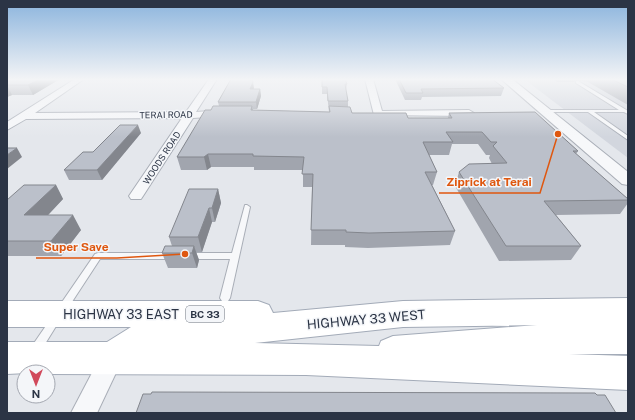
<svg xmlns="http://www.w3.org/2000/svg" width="635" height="420" font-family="'Public Sans',sans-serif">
<rect width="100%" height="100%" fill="#e4e7ec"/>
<polygon fill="#d2d6de" points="524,79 628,79 628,158"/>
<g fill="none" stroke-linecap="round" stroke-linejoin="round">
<g stroke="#a9aeb7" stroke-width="2">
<g id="service">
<polygon points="576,81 578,81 628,111 628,114 624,112 594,112 628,136 628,140 588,112 543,112 543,111 545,110 619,110 576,83"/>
<polygon points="245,205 247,205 250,207 230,298 228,301 225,302 222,301 220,298 230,259 190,259 187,258 186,256 187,254 190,253 232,253"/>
<polygon points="98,253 171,253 174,254 175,256 174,258 171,259 100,259 66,311 63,312 60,311 58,308 60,305 95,254"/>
<polygon points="55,316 58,317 60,320 58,323 40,352 36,354 32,352 31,349 32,346 52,317"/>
</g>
</g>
<g stroke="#a9aeb7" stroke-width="2">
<g id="minor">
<polygon points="75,79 84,79 35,113 186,112 209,79 217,79 196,112 223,110 228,113 223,116 193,118 143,196 141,199 131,199 129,196 182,118 26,119 7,130 7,122"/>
<polygon points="365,79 373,79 382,111 469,110 474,113 469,116 374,115"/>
<polygon points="112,347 120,350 123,358 97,413 71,413 104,350"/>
</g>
</g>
<g stroke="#a9aeb7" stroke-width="2">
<polygon id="tertiary" points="501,79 512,79 628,172 628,185 622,184"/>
</g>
<g stroke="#a3abb8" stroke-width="2">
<path id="primary" d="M628,298V324H575H628V354H569L628,356V390L306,375L48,374V372L7,374V342H107L131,327H7V301H258L269,305L273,313L403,301ZM537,325L393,336L381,341L379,346L255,343L403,327Z"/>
</g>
<use href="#service" fill="#f7f8fa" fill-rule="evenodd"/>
<use href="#minor" fill="#f7f8fa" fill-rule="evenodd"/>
<use href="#tertiary" fill="#f7f8fa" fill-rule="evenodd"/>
<use href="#primary" fill="#fff" fill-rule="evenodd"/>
</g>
<g fill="#a1a5ae">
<polygon points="7,79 60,79 33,95 12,95 7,97"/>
<polygon points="231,79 253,79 252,80 253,89 260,89 261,96 257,109 253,109 253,110 329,112 327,94 322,94 322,79 347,84 346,90 348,101 348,107 352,113 408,118 448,118 449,113 578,151 576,154 628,199 628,203 620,214 556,215 581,246 571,260 499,261 455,186 459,172 492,164 489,158 490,155 486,155 478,144 452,144 449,155 429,155 437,172 433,185 432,185 455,231 450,245 368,248 345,247 345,245 311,245 312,187 303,187 303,170 254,170 254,167 211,167 207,170 181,170 177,157 211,110 219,106 218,102"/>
<polygon points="395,79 492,79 504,88 501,96 422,97 421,100 405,100"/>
<polygon points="552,79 628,79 628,105 588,82 576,80 574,82 557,82"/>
<polygon points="141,133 102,180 69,180 64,170 93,152"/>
<polygon points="56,185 63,199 48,215 81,230 61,256 7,256 7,200"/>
<polygon points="218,189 221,203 215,222 212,222 202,252 196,252 199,260 197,268 168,268 162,253 172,246 169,237"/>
</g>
<g fill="#83868d">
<polygon points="40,79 60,79 33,95 28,85"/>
<polygon points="253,82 254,88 251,96 250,89"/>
<polygon points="7,85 12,95 7,97"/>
<polygon points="260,89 261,96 257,109 256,102"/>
<polygon points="138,125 141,133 102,180 97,170"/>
<polygon points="17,148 22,157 7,169 7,155"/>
<polygon points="208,154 211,167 207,170 204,157"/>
<polygon points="56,185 63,199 34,230 24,215"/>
<polygon points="218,189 221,203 215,222 212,208"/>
<polygon points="209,208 212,222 202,252 198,237"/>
<polygon points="73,215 81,230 61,256 51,241"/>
<polygon points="194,246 199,260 197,268 192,253"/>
</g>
<g fill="#bbc0ca" stroke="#83868d">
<polygon points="7,79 40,79 28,85 7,85"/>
<polygon points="231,79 250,79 249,80 252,80 253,82 250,89 260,89 256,102 218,102"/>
<polygon points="322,79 345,79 347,84 345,84 348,101 328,101 327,87 322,87"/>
<polygon points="399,79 492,79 504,88 421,89 423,93 406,93"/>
<polygon points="611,79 628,79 628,87"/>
<polygon points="213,106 252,106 251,110 330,112 329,106 350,107 352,113 406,113 408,118 452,118 449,113 535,112 578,151 573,151 628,199 628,200 544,201 581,246 506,246 459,172 469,164 507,163 493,146 497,142 491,142 482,132 446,132 453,142 423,142 437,172 425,172 455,231 369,233 346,232 346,230 311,230 313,174 302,174 304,157 253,156 253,154 208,154 204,157 177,157 205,110 211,110"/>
<polygon points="120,125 138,125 97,170 64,170 83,152 93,152"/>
<polygon points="7,148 17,148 7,155"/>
<polygon points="24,185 56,185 24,215 73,215 51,241 7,241 7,200"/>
<polygon points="189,189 218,189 212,208 209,208 198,237 169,237"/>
<polygon points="165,246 194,246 192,253 162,253"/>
<polygon points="152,392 595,393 597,395 605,395 616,413 136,413 143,394 151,394"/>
</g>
<linearGradient id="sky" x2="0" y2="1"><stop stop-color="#8bb4dd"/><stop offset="0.58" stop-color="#f3f4f6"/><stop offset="1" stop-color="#f3f4f6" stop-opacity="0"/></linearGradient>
<rect width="635" height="137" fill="url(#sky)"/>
<g text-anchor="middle" stroke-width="3" stroke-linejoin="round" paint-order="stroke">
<g font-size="9" fill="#2b3445" stroke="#f4f6f9">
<text transform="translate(166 115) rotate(-1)" y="3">TERAI ROAD</text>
<text transform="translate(162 158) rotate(-57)" y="3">WOODS ROAD</text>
</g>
<rect fill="#f4f6f9" stroke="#676e7b" stroke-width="1" x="186" y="306" width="38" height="16" rx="3"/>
<g font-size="10" font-weight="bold" fill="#2b3445">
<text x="205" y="318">BC 33</text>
</g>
<g font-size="13" fill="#2b3445" stroke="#f4f6f9">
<text x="121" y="319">HIGHWAY 33 EAST</text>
<text transform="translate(366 319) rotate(-5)" y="5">HIGHWAY 33 WEST</text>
</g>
</g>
<path fill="none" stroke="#df570f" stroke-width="1.5" d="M558 134L540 193H439M185 254L117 258H36"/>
<g fill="#df570f" stroke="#f4f6f9" stroke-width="1.5">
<circle cx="558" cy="134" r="4"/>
<circle cx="185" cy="254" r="4"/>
</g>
<g font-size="12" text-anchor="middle" font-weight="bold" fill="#df570f" stroke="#f4f6f9" stroke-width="3" stroke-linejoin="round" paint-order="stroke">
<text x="489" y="186">Ziprick at Terai</text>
<text x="76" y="251">Super Save</text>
</g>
<rect width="635" height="420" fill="none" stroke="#2b3445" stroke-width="16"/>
<g transform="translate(36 384) rotate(180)"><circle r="19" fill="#f4f6f9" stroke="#a4a8b1"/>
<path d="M0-3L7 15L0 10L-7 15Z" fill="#d1495b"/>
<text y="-6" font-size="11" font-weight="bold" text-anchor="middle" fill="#2b3445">N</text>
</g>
</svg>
